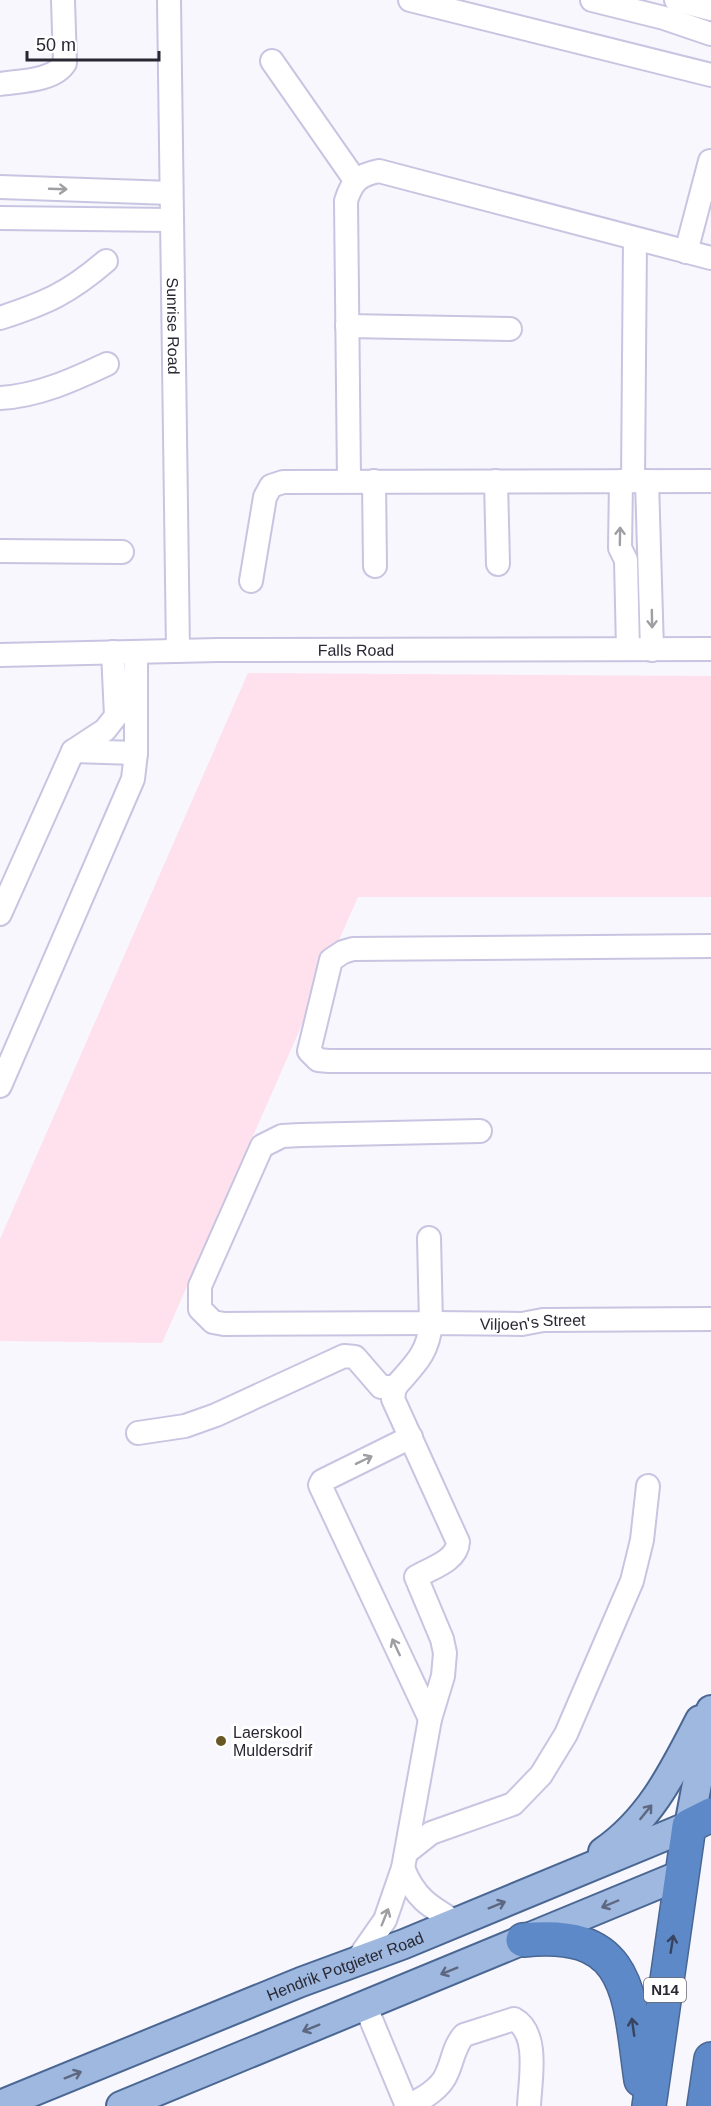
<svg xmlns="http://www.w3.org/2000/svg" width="711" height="2106" font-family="Helvetica,sans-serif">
<rect width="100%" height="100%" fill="#f8f7fd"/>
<polygon fill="#fee1ec" points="248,673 711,676 711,897 358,897 162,1343 0,1341 0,1239"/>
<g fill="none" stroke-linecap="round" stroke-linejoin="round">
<g stroke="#c7c5e1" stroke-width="26">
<g id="minor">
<path id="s1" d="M169,0L178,651"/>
<polyline points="410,0 711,75"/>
<polyline points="592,0 664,18 711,34"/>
<polyline points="676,0 711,9"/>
<polyline points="272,61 355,180"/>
<path d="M0,84C20,81 54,81 65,63L63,0"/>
<polyline points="0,187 171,193"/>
<polyline points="0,218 171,220"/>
<polyline points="686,252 710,161"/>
<path d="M0,318C46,303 69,293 106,261"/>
<polyline points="347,326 510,329"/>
<path d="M0,398C38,396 73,380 107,364"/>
<path d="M349,480L346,201C352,181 359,175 379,171L711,258"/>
<polyline points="374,481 375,566"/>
<polyline points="496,481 498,564"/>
<polyline points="621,481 620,548 626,560 628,649"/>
<polyline points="633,481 635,239"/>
<polyline points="647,481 652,650"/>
<polyline points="0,551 122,552"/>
<polyline points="251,581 265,497 271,486 283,482 711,481"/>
<path id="s2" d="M0,655L218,650L711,649"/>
<polyline points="73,751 136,753"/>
<polyline points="0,914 73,751 105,730 116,716 113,652"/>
<polyline points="711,946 353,949 343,952 331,960 309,1051 318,1060 329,1061 711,1061"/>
<polyline points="0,1086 133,779 136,753 136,652"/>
<polyline points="429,1238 431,1323 224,1324 213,1322 200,1309 200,1286 262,1146 282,1136 301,1135 480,1131"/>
<path id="s3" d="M395,1387C415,1364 428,1354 431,1323L522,1324L543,1320L711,1319"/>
<polyline points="138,1433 185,1426 216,1415 344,1356 355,1357 381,1387 395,1387"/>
<polyline points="411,1437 322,1481 320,1485 430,1719"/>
<polyline points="407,1852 431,1833 513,1804 541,1775 566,1734 632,1581 642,1540 648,1486"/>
<path d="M403,1868C415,1898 429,1906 456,1922"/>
<path d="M357,1960L385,1920L403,1868L430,1719L443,1676L445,1653L442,1639L416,1577C431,1568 457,1561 458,1542L393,1399L395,1387"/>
<polyline points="365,2005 407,2106"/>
<path d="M408,2106C422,2099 441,2089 447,2073C453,2060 454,2046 464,2035L514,2019C540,2033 530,2080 529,2106"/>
</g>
</g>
<g stroke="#4a6794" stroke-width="32">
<g id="major">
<path d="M603,1852C651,1819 674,1770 700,1720"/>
<path id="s4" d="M0,2105L301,1982L404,1944L689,1826L711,1710"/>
<polyline points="121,2106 683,1874"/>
</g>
</g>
<g stroke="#4a6794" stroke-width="36">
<g id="highway">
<path d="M523,1940C633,1928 629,1997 641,2080"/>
<polyline points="649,2106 689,1826 711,1815"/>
<polyline points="704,2106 711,2059"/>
</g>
</g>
<use href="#minor" stroke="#fff" stroke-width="22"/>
<use href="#major" stroke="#9eb8df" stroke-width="28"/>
<use href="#highway" stroke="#5d89c9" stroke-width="33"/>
</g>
<defs><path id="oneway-shaft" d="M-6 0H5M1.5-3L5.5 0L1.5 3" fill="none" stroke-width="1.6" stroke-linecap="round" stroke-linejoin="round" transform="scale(1.5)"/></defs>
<g stroke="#9e9ea3">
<use href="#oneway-shaft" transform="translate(58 189) rotate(2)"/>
<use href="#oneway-shaft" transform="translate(620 536) rotate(-89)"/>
<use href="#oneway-shaft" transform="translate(652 619) rotate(89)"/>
<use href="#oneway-shaft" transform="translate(364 1460) rotate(-26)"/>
<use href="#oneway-shaft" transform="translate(396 1647) rotate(-115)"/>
<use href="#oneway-shaft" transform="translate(385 1917) rotate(-68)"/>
</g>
<g stroke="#5d6880">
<use href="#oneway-shaft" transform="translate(646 1812) rotate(-51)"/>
<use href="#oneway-shaft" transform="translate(610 1904) rotate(157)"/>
<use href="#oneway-shaft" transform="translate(497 1905) rotate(-22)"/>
<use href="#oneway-shaft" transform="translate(449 1971) rotate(158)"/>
<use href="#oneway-shaft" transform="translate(311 2028) rotate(158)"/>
<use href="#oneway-shaft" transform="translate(73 2075) rotate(-22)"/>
</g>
<g stroke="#38445f">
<use href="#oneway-shaft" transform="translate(672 1944) rotate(-81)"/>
<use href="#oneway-shaft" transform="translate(633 2027) rotate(-98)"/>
</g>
<circle fill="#685623" stroke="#fff" stroke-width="2" cx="221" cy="1741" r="6"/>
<g text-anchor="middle" stroke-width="6" stroke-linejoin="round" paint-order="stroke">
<rect fill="#fff" stroke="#686870" stroke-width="1.5" x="644" y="1978" width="42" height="24" rx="4.5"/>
<g font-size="15" font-weight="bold" fill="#282732">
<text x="665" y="1995">N14</text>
</g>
<g font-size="16" fill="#282732" stroke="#fff">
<text dy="6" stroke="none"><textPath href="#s1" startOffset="326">Sunrise Road</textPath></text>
<text dy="6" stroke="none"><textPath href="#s2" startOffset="356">Falls Road</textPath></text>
<text dy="6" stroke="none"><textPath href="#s3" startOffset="177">Viljoen's Street</textPath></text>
<text dy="6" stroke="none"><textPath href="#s4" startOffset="372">Hendrik Potgieter Road</textPath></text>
</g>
<g font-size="16" fill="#282732" stroke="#fff" text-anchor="start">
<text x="233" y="1738">Laerskool<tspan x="233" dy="18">Muldersdrif</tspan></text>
</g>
</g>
<path d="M27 51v9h132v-9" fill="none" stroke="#282732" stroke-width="3"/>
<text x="36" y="51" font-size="18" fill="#282732" stroke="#ffffff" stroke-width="4.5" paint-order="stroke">50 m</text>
</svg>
